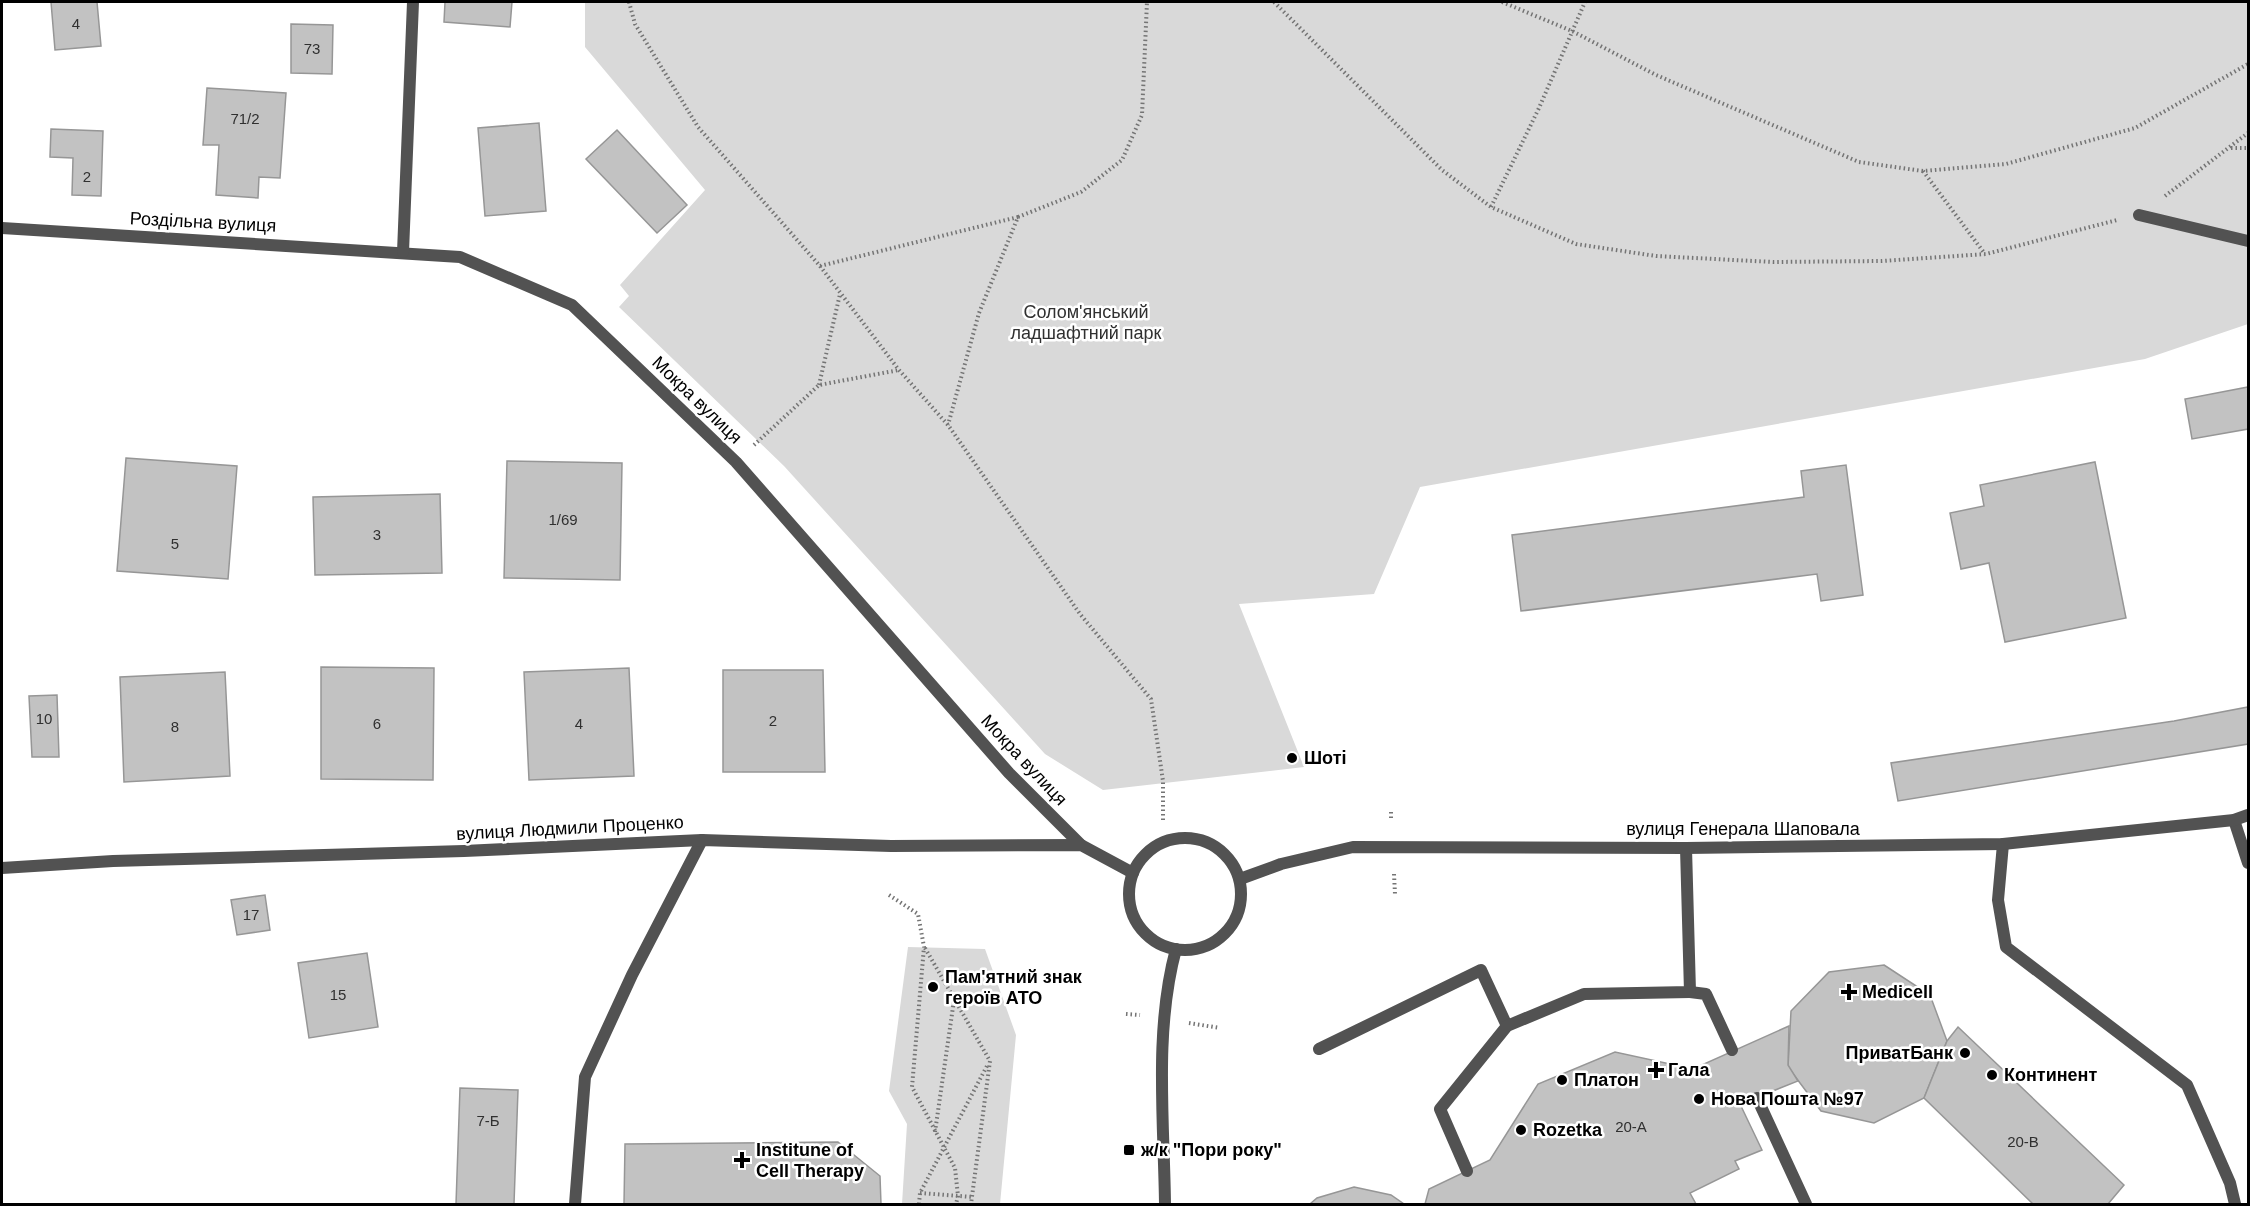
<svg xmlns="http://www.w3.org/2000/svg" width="2250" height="1206" font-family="Arial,sans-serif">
<rect width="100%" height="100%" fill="#fff"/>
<g fill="#d9d9d9">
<polygon points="585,2 2248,2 2248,324 2145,359 1420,487 1374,594 1239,604 1304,767 1103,790 1045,754 784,466 619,307 629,296 620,285 705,190 585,47"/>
<polygon points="908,947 985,949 1016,1035 1000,1204 902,1204 907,1124 889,1091"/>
</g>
<g fill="#c2c2c2" stroke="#969696" stroke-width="1.5">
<polygon points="51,2 97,2 101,46 55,50"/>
<polygon points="445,2 512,2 510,27 444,22"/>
<polygon points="291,24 333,25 332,74 291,73"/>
<polygon points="207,88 286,93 280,178 259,177 258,198 216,195 219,145 203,145"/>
<polygon points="539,123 546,211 485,216 478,128"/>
<polygon points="51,129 103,131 101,196 72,195 73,158 50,157"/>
<polygon points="617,130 687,205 657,233 586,159"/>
<polygon points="2248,387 2248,429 2192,439 2185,399"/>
<polygon points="126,458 237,466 228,579 117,571"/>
<polygon points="507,461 622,463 620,580 504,578"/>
<polygon points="2095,462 2126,618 2005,642 1989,563 1961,569 1950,513 1984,506 1980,485"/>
<polygon points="1846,465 1863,595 1821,601 1817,574 1521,611 1512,535 1804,497 1801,471"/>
<polygon points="440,494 442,573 315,575 313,497"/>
<polygon points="321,667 434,668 433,780 321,779"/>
<polygon points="629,668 634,776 529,780 524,672"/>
<polygon points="723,670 823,670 825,772 723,772"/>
<polygon points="225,672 230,776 124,782 120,677"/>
<polygon points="57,695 59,757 32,757 29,696"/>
<polygon points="2248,707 2248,744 1898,801 1891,763 2174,721"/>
<polygon points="265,895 270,930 237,935 231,900"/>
<polygon points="367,953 378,1027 309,1038 298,963"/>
<polygon points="1884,965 1930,995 1947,1041 1924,1098 1874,1123 1821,1111 1788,1067 1791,1011 1829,972"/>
<polygon points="1789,1026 1788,1065 1798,1081 1740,1104 1762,1150 1735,1161 1739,1169 1690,1193 1696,1204 1425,1204 1429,1189 1490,1160 1538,1084 1615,1052 1693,1069"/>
<polygon points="1958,1027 2124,1185 2108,1204 2033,1204 1924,1098 1947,1041"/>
<polygon points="460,1088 518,1090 514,1204 456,1204"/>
<polygon points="838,1142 880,1176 881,1204 624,1204 625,1144"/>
<polygon points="1354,1187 1391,1195 1404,1204 1310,1204 1317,1198"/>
</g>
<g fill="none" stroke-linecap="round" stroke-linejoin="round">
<g stroke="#747474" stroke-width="4" stroke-dasharray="1.5 3" stroke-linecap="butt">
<polyline points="629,2 635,24 698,127 820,266 899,370 948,425 1080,614 1151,699 1163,781 1163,823"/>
<polyline points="1274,2 1442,170 1491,207 1576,244 1656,256 1773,262 1882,261 1986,254 2117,220"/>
<polyline points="1502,2 1572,31 1656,75 1859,162 1923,171 2006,164 2135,128 2248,64"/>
<polyline points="2231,148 2248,148"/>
<polyline points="1923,171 1985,254"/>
<polyline points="2165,196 2248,133"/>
<polyline points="1491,207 1539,108 1585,2"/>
<polyline points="1018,217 1081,192 1122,160 1142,115 1147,2"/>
<polyline points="820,266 1018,217 979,313 948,425"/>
<polyline points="819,385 840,294"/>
<polyline points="754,445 819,385 899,370"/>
<polyline points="1391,812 1391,821"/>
<polyline points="1394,874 1395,894"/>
<polyline points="889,895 918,914 924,947 912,1087 955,1168 958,1196 956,1204"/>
<polyline points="925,948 990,1061 971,1204"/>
<polyline points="1126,1014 1140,1015"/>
<polyline points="1189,1023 1220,1028"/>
<polyline points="935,1132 954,1000"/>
<polyline points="920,1193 973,1197"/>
<polyline points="919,1204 920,1193 988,1064"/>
</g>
<g stroke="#525252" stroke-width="12">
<polyline points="2139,215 2248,241"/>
<polyline points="2234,820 2248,863"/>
<polyline points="2003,844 1998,900 2006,947 2187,1085 2230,1183 2235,1204"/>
<polyline points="1690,992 1706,994 1732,1050"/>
<polyline points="1319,1049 1481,970 1507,1026"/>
<polyline points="1757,1098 1806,1204"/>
<polyline points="1467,1171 1440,1109 1507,1026 1584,994 1690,992 1686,848"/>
<polyline points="575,1204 585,1077 632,975 702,840"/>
</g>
<g stroke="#525252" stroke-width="12">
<polyline points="2,228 460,257 572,305 736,462 1009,773 1081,845"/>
<polyline points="403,252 413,2"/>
<polyline points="2,868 113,861 464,851 702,840 891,846 1081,845 1133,873"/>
</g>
<g stroke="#525252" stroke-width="12">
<circle cx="1185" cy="894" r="56"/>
<polyline points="1240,879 1281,864 1353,847 1686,848 2003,844 2234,820 2248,815"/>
<path d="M1165,1204C1164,1121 1154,1030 1176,949"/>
</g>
</g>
<g fill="#000" stroke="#fff" stroke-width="2">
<circle cx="1292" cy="758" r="6"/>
<circle cx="933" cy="987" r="6"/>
<path d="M1846 983h6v6h6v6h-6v6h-6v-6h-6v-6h6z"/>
<circle cx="1965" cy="1053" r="6"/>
<path d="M1653 1061h6v6h6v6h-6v6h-6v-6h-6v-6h6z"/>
<circle cx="1992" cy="1075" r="6"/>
<circle cx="1562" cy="1080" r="6"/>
<circle cx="1699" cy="1099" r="6"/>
<circle cx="1521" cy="1130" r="6"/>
<rect x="1123" y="1144" width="12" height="12" rx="3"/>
<path d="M739 1151h6v6h6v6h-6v6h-6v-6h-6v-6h6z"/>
</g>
<g text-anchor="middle" stroke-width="5" stroke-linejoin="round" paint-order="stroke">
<g font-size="15" fill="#303030">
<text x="76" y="29">4</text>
<text x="312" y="54">73</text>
<text x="245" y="124">71/2</text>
<text x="87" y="182">2</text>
<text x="563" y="525">1/69</text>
<text x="377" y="540">3</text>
<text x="175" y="549">5</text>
<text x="44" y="724">10</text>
<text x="773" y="726">2</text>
<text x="377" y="729">6</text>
<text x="579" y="729">4</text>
<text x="175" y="732">8</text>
<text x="251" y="920">17</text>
<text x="338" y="1000">15</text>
<text x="488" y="1126">7-Б</text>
<text x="1631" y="1132">20-А</text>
<text x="2023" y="1147">20-В</text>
</g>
<g font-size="18" fill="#000" stroke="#fff">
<text transform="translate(203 222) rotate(3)" y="6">Роздільна вулиця</text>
<text transform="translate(697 400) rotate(44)" y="6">Мокра вулиця</text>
<text transform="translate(1024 760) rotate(47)" y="6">Мокра вулиця</text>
<text transform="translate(570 828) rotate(-3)" y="6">вулиця Людмили Проценко</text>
<text x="1743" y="835">вулиця Генерала Шаповала</text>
</g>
<g font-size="18" fill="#303030" stroke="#fff">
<text x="1086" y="318">Солом'янський<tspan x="1086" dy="21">ладшафтний парк</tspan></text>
</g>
<g font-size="18" font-weight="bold" fill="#000" stroke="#fff" text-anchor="start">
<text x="1304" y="764">Шоті</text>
<text x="945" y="983">Пам'ятний знак<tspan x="945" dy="21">героїв АТО</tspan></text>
<text x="1862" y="998">Medicell</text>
<text x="1953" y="1059" text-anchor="end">ПриватБанк</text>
<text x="1668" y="1076">Гала</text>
<text x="2004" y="1081">Континент</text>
<text x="1574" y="1086">Платон</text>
<text x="1711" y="1105">Нова Пошта №97</text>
<text x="1533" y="1136">Rozetka</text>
<text x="756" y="1156">Institune of<tspan x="756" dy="21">Cell Therapy</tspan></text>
<text x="1141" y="1156">ж/к "Пори року"</text>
</g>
</g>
<rect width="2250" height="1206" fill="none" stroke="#000000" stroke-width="6"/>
</svg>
